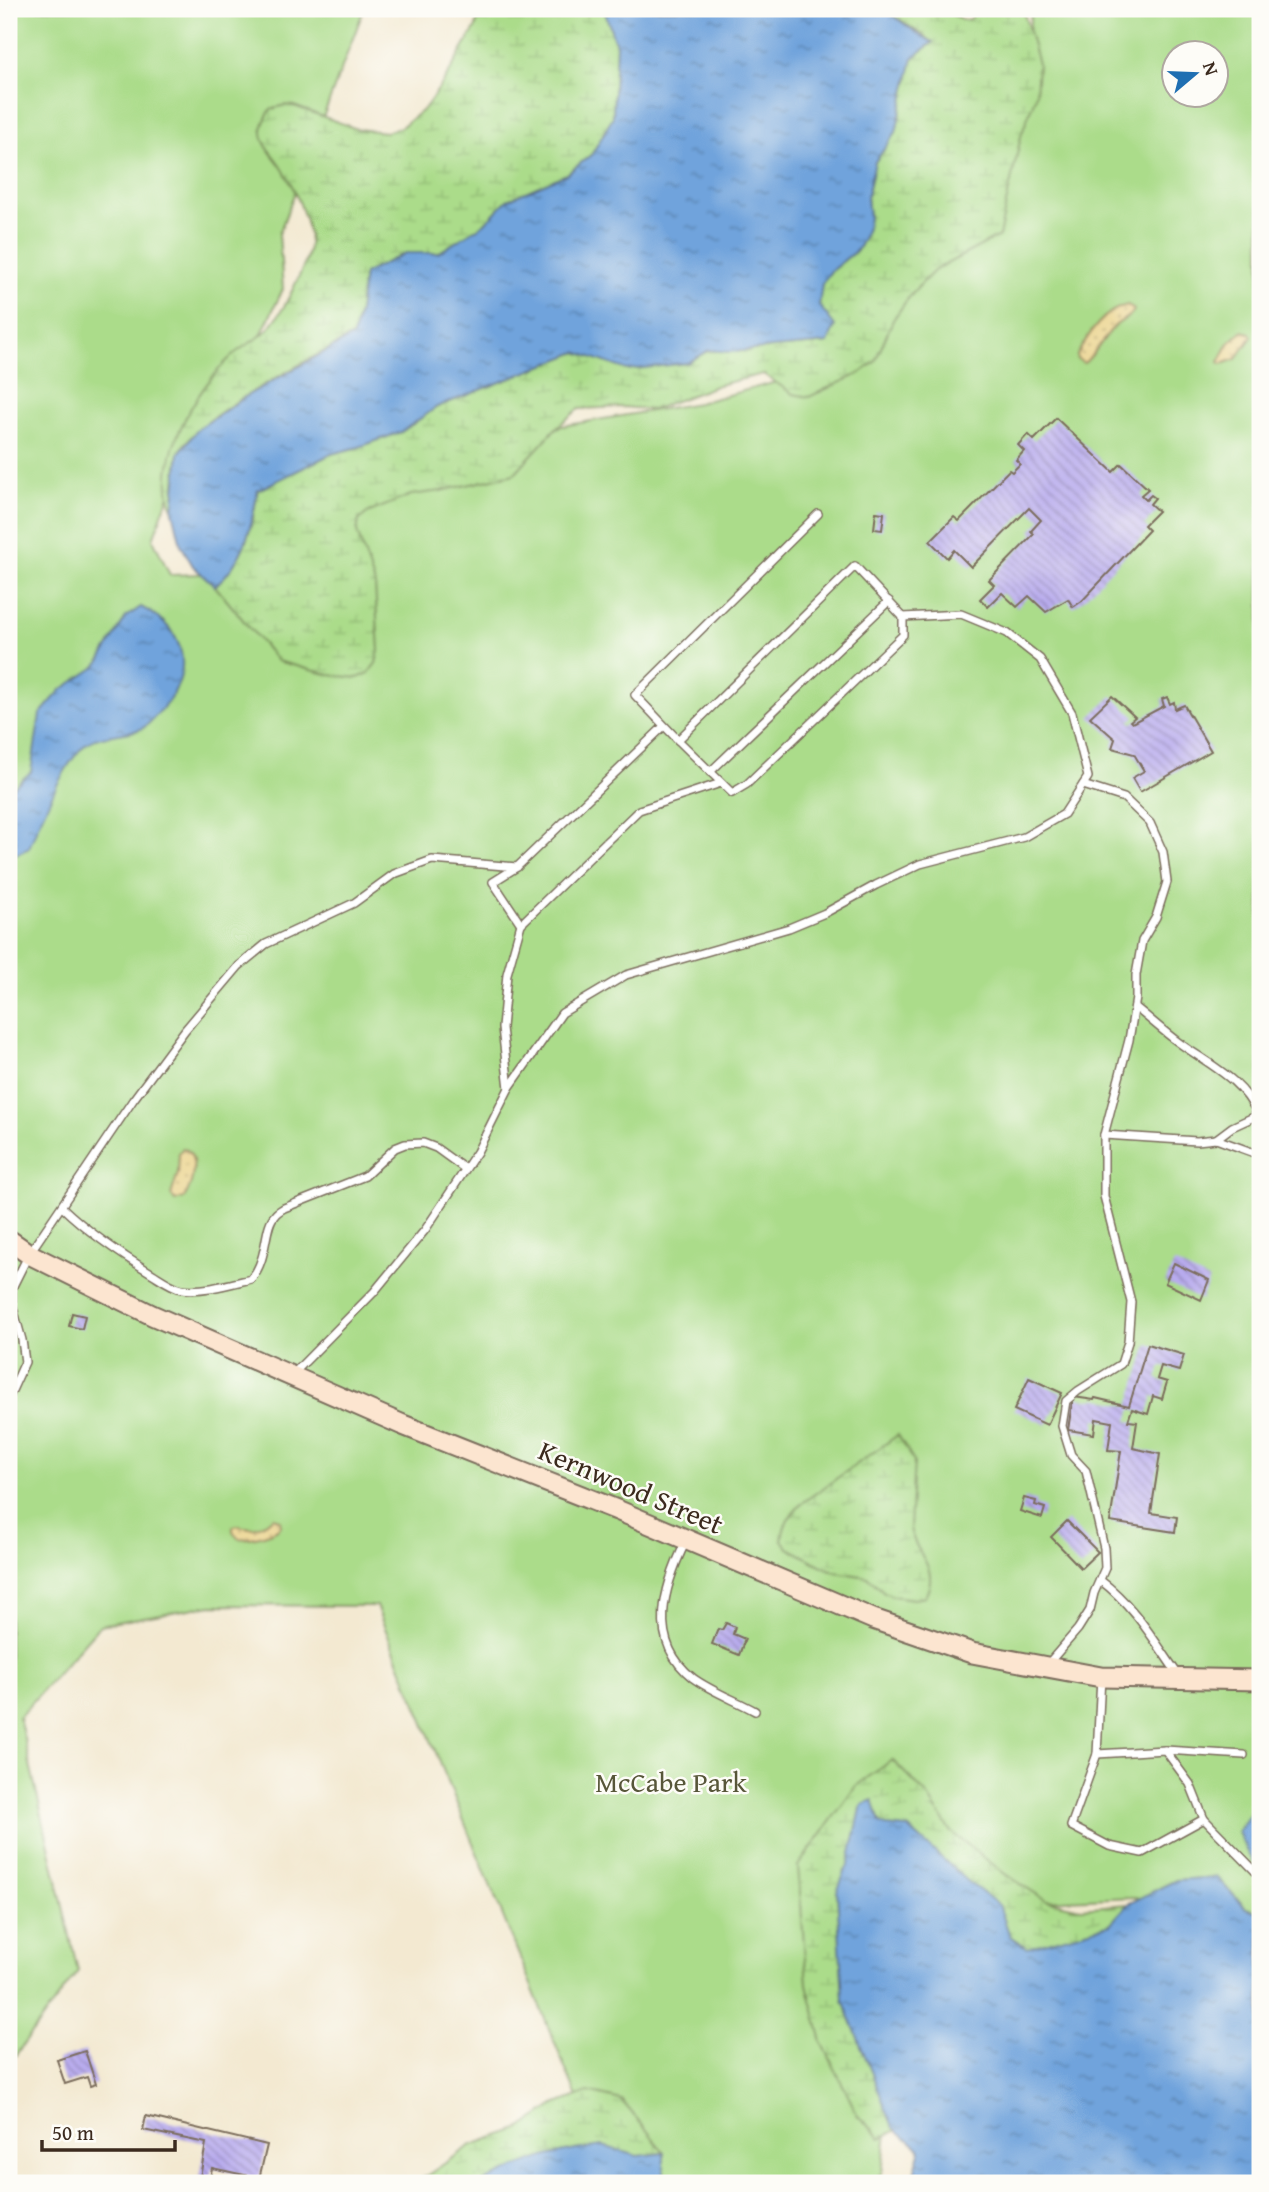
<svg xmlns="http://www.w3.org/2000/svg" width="1269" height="2192" font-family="'Gentium Book Plus',serif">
<defs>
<pattern id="wetland-marsh" width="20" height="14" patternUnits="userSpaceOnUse" patternTransform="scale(1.75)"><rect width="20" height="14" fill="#abdc8a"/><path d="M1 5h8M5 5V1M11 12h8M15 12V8" fill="none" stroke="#94bd77"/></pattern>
<pattern id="sand-dots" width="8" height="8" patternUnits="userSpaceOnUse" patternTransform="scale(1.75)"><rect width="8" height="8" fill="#eeda9e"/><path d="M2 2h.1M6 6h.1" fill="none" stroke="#cdbb88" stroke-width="1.8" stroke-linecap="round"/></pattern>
<pattern id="water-ripples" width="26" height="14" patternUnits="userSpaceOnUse" patternTransform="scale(1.75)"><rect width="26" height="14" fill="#6fa3dc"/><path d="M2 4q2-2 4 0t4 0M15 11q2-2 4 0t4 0" fill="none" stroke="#5c85b2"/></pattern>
<pattern id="building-back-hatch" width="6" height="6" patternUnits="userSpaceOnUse" patternTransform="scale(1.75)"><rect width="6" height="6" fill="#b8abee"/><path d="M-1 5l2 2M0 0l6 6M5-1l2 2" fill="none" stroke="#978bc0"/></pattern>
</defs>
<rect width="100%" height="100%" fill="#fdfcf7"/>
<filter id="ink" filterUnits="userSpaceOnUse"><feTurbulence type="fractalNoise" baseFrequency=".0143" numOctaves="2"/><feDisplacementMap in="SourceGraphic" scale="14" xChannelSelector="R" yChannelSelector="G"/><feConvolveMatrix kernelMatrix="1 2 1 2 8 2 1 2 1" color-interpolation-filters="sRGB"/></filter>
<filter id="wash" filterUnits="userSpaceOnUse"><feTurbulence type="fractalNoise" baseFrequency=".00686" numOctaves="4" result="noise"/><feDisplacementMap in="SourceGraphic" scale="28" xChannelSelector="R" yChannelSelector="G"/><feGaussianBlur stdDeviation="1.57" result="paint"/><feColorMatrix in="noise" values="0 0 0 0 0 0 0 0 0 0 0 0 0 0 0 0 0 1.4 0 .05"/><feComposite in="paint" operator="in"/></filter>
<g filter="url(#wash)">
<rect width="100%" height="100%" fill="#f3e9d1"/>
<path fill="#abdc8a" stroke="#738354" stroke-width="2" fill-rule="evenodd" d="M9,9H364L279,234L283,289L252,354L201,407L153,539L170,575L200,574L271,543L361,488L562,426L698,403L810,373L864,349L957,243L1029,35L1031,9H1260V1919L1228,1926L1135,1897L1040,1901L889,2118L882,2172L874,2183H627L597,2146L376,1606L211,1605L100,1625L19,1717L78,1971L9,2064ZM1174,52H1216V94H1174Z"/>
<g fill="url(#wetland-marsh)" stroke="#738354" stroke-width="2">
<path d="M479,9H604L616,45L613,117L592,154L567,174L507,200L484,224L438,253H405L364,274L359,312L353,335C313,359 198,414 180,452C175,463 175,497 173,511C153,460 195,390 232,356C241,347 253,342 263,334C273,325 284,308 290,295C298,278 312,254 309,235C305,213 295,190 284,171C277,158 261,146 262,130C263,123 267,116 270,110L284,105L294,106L357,129L386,132L401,127L425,108L444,81L476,27Z"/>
<path d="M884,9H943L963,20L970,19L977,9H1023L1038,64L1036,95L1021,136L999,236L935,270L911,294L893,320L875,362L859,374L809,397L793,394L763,374L718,385L652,410L624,407L579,409L557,427L514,474L441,491L411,495L367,513L359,520L357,532L375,584L379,651L376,663L369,673L358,678L330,675L277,661L215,586C246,558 251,530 258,490L331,454L359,447L401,432L437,407L577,352L597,358L664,365L687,363L709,350L730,352L828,343L819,305L821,284L831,271L858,249L869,218L867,196L875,162L896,132L913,58L933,42Z"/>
<path d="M898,1435L914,1461L910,1528C915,1556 941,1566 925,1597L914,1599L893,1596L884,1592L868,1577L836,1572L826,1568L788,1548L782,1540L784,1529L788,1519L802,1503Z"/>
<polygon points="892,1760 926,1794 951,1832 1005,1874 1046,1900 1080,1908 1128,1904 1176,1880 1216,1877 1246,1908 1260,1912 911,2183 921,2150 897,2130 881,2138 858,2116 822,2042 807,1984 798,1866 856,1786"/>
<polygon points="588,2092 621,2100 650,2134 664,2153 664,2183 416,2183 472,2145 521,2128 555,2105"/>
</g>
<g fill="url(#sand-dots)" stroke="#94825e" stroke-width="2">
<path d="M1128,305L1134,310C1131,318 1120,320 1113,328C1104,337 1093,357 1084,363L1077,359V355C1088,335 1104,309 1128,305Z"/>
<polygon points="1242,331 1250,333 1252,337 1236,359 1222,364 1219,362 1229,343"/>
<path d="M183,1148C201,1154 192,1186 184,1198L175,1201L171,1195L178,1173L179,1153Z"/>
<path d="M274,1517L280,1520L281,1526C273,1534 249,1540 238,1538L233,1531V1527L236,1525C256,1531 258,1527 274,1517Z"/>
</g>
<g fill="url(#water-ripples)" stroke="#55667d" stroke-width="2">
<path d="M604,9H884L921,36L933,42L913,58L896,132L875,162L867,196L869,218L866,233L858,249L831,271L822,284L819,305L835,326L828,343L730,352L709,350L687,363L627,370L577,352L437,407L401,432L359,447L331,454L258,490C250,530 247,557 215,586L193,566L181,545L173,511L179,453L198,429L248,395L353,336L359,312L364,274L405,253H438L484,224L507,200L567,174L592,154L613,117L616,45Z"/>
<path d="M141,607C187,630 196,673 160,711C155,717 148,726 141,729C126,735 96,734 85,745C64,763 39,821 29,848L9,858V809L12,788L31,772L40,714L61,690L97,666L126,617Z"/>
<polygon points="1260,1798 1260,1870 1247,1852 1238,1832"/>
<polygon points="873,1800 880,1823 886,1826 908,1828 971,1884 999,1905 1010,1936 1027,1948 1110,1924 1128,1904 1176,1880 1216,1877 1246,1908 1260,1912 1260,2183 911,2183 921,2150 893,2127 843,2000 837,1892 849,1862 862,1804"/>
<path d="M603,2146L638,2156L664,2153V2183H482C528,2160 552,2152 603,2146Z"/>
</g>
<g id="blocks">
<g fill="url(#building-back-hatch)">
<polygon points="1056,418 1113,472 1121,464 1148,489 1141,495 1146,500 1151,495 1155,498 1150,504 1158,511 1144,525 1149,530 1082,601 1073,607 1068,599 1046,612 1029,596 1017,607 1002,593 988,607 980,599 994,585 989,580 1034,534 1031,531 1041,520 1029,508 971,567 954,550 947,558 930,541 954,517 959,521 1009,470 1012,472 1020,464 1016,460 1024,451 1018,445 1028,434 1034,440"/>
<polygon points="876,512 884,513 882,530 874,529"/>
<polygon points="1112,696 1135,717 1130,721 1132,723 1164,706 1162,699 1167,697 1170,704 1174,702 1175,709 1184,705 1211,751 1140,792 1132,778 1144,771 1134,754 1112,748 1115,739 1090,717"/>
<polygon points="1174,1263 1209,1280 1201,1300 1165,1283"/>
<polygon points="72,1313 85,1316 82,1329 69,1326"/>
<polygon points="1148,1344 1184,1355 1179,1371 1161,1366 1157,1379 1167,1382 1162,1399 1153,1396 1148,1414 1132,1409 1128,1421 1137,1422 1133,1448 1160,1454 1151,1513 1177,1517 1175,1532 1110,1522 1121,1451 1108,1450 1112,1422 1096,1419 1094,1434 1068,1430 1073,1397 1094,1400 1095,1398 1129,1406"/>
<polygon points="1029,1378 1062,1393 1047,1425 1014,1410"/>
<polygon points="1024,1498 1036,1501 1035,1505 1045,1508 1042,1518 1020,1511"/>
<polygon points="1067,1521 1098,1552 1081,1568 1051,1537"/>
<polygon points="726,1623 735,1627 733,1634 745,1639 739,1655 712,1644 718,1629 722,1630"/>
<polygon points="85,2051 96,2084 90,2086 87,2077 65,2084 57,2060"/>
<polygon points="146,2116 267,2145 259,2179 256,2178 255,2183 247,2183 249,2176 212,2168 209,2183 199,2183 206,2143 143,2130"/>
</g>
</g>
</g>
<g filter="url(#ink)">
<use href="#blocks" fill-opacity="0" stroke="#7b6d5d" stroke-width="2"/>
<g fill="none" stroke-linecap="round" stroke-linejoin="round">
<g stroke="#7b6d5d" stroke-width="10">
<g id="service">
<polygon points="855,566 903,617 903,635 747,784 732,793 678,740"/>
<polyline points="678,740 635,695 818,514"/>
<polyline points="710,772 889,601"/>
<polyline points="521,924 493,882 517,867 663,727"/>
<path d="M1135,1007C1149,1018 1163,1031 1178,1042C1208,1064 1243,1079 1258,1115"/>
<polyline points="509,1088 502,1028 507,974 521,924 639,810 721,783"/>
<polyline points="1104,1135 1197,1141 1216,1139 1260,1155"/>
<polyline points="1216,1139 1232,1127 1258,1115 1260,1118"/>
<path d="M62,1207C90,1234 120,1254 153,1274C161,1279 172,1287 182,1289C203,1292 230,1284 251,1279C269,1258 263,1227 275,1215C277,1212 281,1210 284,1208L365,1176L395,1148L405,1144L423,1143L436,1148L465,1169"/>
<polyline points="293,1374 374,1292 425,1230 477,1152 509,1088 562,1013 626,975 789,928 825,913 876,885 920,864 1024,837 1064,814 1088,777 1072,713 1040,659 1007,633 961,614 903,617"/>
<polyline points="9,1397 25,1362 22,1340 12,1304 12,1288 29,1254 133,1100 185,1030 239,966 266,944 354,903 394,874 432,860 517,867"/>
<path d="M686,1541C664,1586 646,1641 693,1678C711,1691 735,1700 755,1711"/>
<path d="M1100,1580C1134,1605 1155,1642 1179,1676"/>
<polyline points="1047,1665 1078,1629 1090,1610 1094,1593 1105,1568 1104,1548 1086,1471 1071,1455 1062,1426 1066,1401 1078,1391 1121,1364 1128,1342 1131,1302 1104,1196 1104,1135 1129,1040 1136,998 1136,975 1142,941 1156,917 1167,882 1163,852 1150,823 1124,798 1083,785"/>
<polyline points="1101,1677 1097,1754 1071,1826 1109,1846 1142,1853 1204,1819"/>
<polyline points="1165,1750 1244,1755"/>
<polyline points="1097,1754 1165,1750 1190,1784 1204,1819 1260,1876"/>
</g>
</g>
<g stroke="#7b6d5d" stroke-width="23">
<polyline id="secondary" points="9,1240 29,1254 152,1315 403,1425 617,1510 873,1619 972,1653 1101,1677 1260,1680"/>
</g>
<use href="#service" stroke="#fff" stroke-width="7"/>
<use href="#secondary" stroke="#fce5d0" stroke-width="19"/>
</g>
</g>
<g text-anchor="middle" stroke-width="5" stroke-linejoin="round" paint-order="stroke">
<g font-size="28" fill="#3b2a1e" stroke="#fdfcf7">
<text transform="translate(631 1487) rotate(23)" y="10">Kernwood Street</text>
</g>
<g font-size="28" fill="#575639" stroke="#fdfcf7">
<text x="671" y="1792">McCabe Park</text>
</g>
</g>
<rect width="1269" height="2192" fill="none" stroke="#fdfcf7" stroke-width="35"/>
<g transform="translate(1195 74) rotate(71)"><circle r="33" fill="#fdfcf7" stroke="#afa8a0" stroke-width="2"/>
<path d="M0-5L12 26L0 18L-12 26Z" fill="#1f6fb2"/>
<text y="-10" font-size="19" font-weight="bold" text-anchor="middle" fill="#3b2a1e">N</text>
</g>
<path d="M42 2140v10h133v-10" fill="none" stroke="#3b2a1e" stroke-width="3.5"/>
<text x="52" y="2140" font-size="21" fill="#3b2a1e" stroke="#fdfcf7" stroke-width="5" paint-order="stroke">50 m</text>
</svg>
